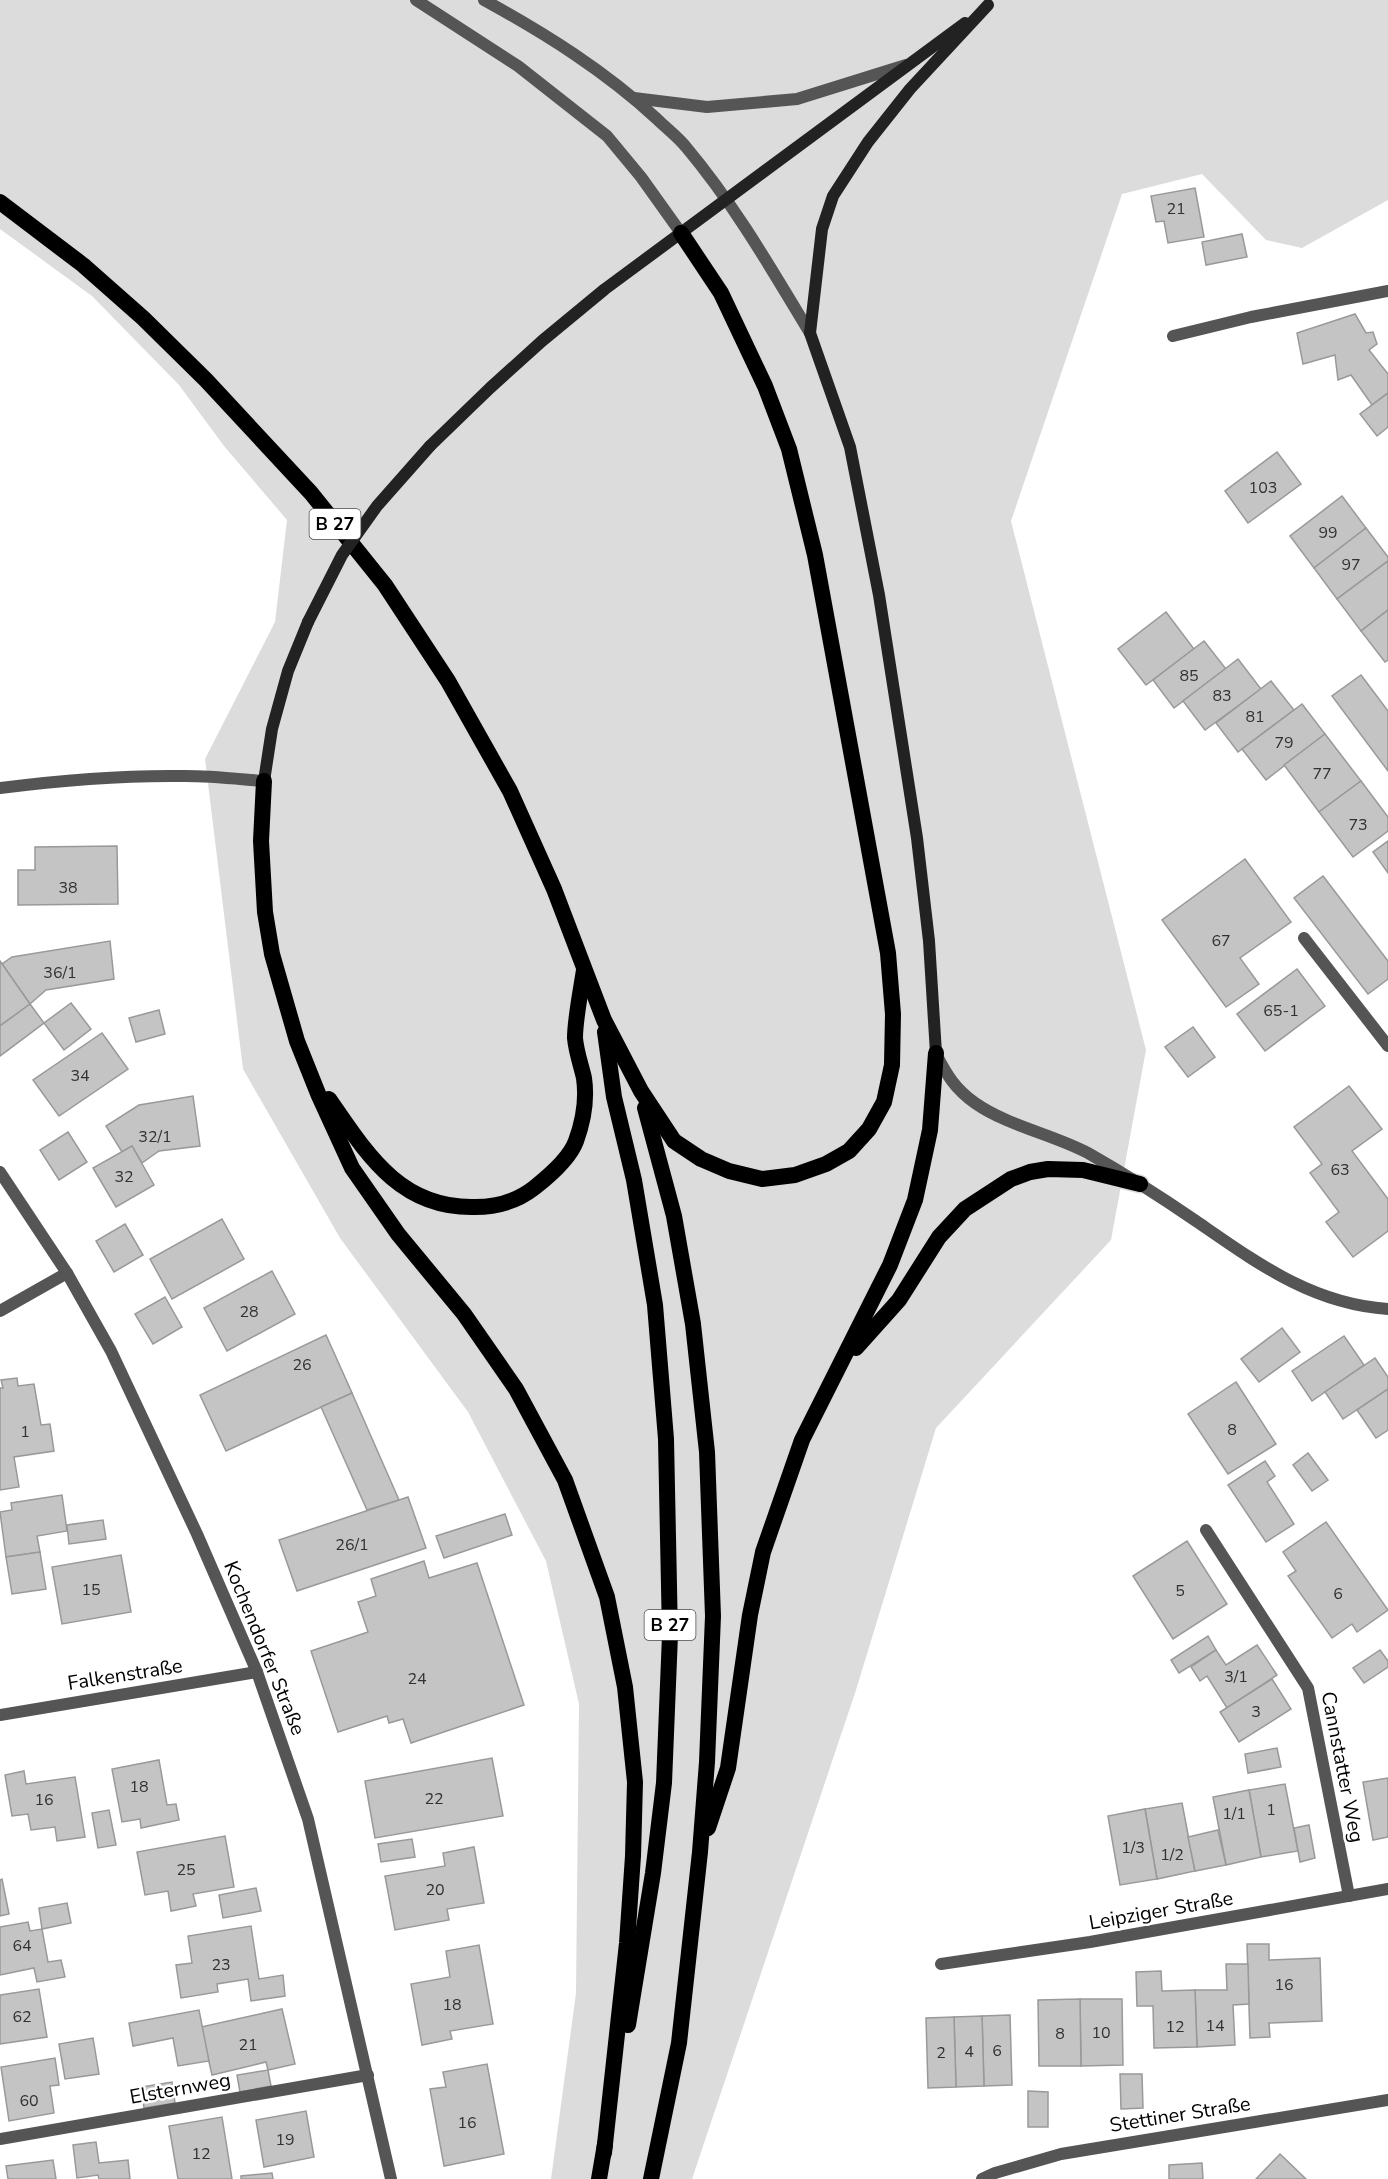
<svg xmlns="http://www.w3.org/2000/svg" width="1388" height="2179" font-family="'Nunito Sans',sans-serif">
<rect width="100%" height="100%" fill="#fff"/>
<polygon fill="#dcdcdc" points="0,0 1388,0 1388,200 1302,248 1266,240 1202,174 1122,194 1011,521 1146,1050 1111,1240 936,1428 856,1690 692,2179 551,2179 576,1993 579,1704 546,1561 468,1412 340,1238 243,1069 205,759 275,622 287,520 224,446 179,385 92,296 0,229"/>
<g fill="#c4c4c4" stroke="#999" stroke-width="1.5">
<polygon points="1195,188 1204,237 1168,243 1164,221 1156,222 1151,196"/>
<polygon points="1242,234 1247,257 1206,265 1202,242"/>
<polygon points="1355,314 1366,333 1373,332 1377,344 1369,350 1388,374 1388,393 1372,405 1351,375 1338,380 1335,355 1303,364 1297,333"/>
<polygon points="1388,393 1388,427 1377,436 1360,414"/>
<polygon points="1277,452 1301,484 1248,523 1225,491"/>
<polygon points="1342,496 1366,528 1314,568 1290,536"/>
<polygon points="1366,528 1388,557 1388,561 1337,599 1314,568"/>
<polygon points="1388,561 1388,610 1361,631 1337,599"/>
<polygon points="1388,610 1388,660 1385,662 1361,631"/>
<polygon points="1166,612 1194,649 1146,685 1118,649"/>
<polygon points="1204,641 1226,669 1174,708 1153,680"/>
<polygon points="1238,659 1261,689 1205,730 1183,701"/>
<polygon points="1361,675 1388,711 1388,771 1332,696"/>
<polygon points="1271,681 1294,710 1238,752 1216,723"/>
<polygon points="1302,704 1325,734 1266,780 1242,749"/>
<polygon points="1325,734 1361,781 1319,812 1284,765"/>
<polygon points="1361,781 1388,817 1388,831 1353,857 1319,812"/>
<polygon points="1388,841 1388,873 1373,852"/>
<polygon points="117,846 118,904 18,905 18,870 35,870 35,847"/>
<polygon points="1245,859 1291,922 1240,958 1259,984 1226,1007 1162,920"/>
<polygon points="1323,876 1388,961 1388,979 1368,994 1294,898"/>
<polygon points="110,941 114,979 46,990 30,1004 2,964 12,957"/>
<polygon points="0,961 30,1004 0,1026"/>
<polygon points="1297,969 1325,1006 1265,1051 1237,1014"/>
<polygon points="71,1003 91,1029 64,1050 44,1023"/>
<polygon points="30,1004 44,1023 0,1056 0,1026"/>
<polygon points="159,1010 165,1034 136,1042 129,1018"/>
<polygon points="1193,1027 1215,1057 1188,1077 1165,1047"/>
<polygon points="102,1033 128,1069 59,1116 33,1080"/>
<polygon points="1349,1086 1382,1129 1352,1151 1388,1199 1388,1231 1353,1257 1326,1222 1339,1212 1310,1173 1322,1164 1294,1127"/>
<polygon points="193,1096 200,1146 159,1151 142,1163 132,1146 122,1152 106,1126 139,1105"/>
<polygon points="68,1132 87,1162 59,1180 40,1150"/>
<polygon points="132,1146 154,1185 116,1207 93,1168"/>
<polygon points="222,1219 244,1259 172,1299 150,1259"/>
<polygon points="125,1224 143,1255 114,1272 96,1241"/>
<polygon points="272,1271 295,1314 227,1351 204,1308"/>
<polygon points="165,1297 182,1327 153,1344 135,1314"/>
<polygon points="1282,1328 1300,1352 1259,1382 1241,1359"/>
<polygon points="326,1335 352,1393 226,1451 200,1395"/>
<polygon points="1344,1336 1364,1365 1312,1401 1292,1371"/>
<polygon points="1375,1358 1388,1377 1388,1389 1343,1419 1325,1392"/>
<polygon points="17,1378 18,1386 34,1384 41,1425 50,1424 54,1451 14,1457 19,1487 0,1490 0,1388 3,1388 1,1380"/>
<polygon points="1236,1382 1276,1444 1228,1474 1188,1414"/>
<polygon points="1388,1389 1388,1430 1376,1438 1357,1410"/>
<polygon points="352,1393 399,1500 367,1510 321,1407"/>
<polygon points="1308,1453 1328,1480 1312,1491 1293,1465"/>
<polygon points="1265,1461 1275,1476 1267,1482 1294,1524 1266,1542 1228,1485"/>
<polygon points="62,1495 67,1531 37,1536 40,1552 6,1557 0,1512 12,1510 11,1503"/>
<polygon points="408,1497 426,1548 297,1591 279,1540"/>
<polygon points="505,1514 512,1535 444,1558 436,1536"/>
<polygon points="103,1520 106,1539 69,1544 67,1525"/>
<polygon points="1326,1522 1388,1610 1357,1632 1352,1624 1332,1638 1288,1576 1296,1571 1283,1552"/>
<polygon points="1187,1541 1227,1604 1173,1639 1133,1576"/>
<polygon points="40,1552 46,1589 12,1594 6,1557"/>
<polygon points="121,1555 131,1612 62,1624 52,1567"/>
<polygon points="424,1561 429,1578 477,1563 524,1705 411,1743 403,1719 389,1723 387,1716 338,1732 311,1651 368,1632 358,1602 376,1596 371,1579"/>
<polygon points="1208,1636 1216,1650 1179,1673 1171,1660"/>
<polygon points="1257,1645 1277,1675 1227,1708 1207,1676 1200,1681 1191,1667 1216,1650 1226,1665"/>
<polygon points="1380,1650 1388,1661 1388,1667 1364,1683 1353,1668"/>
<polygon points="1272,1679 1291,1709 1239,1742 1220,1712"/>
<polygon points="1277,1748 1281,1767 1248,1773 1245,1754"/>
<polygon points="492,1758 503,1816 375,1838 365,1781"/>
<polygon points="159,1760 167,1805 176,1804 179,1820 141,1828 140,1819 122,1822 112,1769"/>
<polygon points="24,1771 26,1784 75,1777 85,1837 57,1841 55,1827 31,1830 28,1814 12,1816 5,1775"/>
<polygon points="1388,1778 1388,1837 1373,1840 1363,1782"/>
<polygon points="1285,1784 1298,1851 1261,1857 1249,1790"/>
<polygon points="1249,1790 1261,1857 1226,1865 1213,1797"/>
<polygon points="1182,1803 1195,1871 1157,1879 1145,1809"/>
<polygon points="1145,1809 1157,1879 1120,1885 1108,1816"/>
<polygon points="109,1810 116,1845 98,1848 92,1813"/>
<polygon points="1309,1825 1315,1858 1300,1862 1294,1828"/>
<polygon points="1218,1830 1226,1865 1195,1871 1188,1837"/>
<polygon points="225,1836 234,1887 193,1894 196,1906 171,1911 168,1891 145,1895 137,1852"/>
<polygon points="412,1839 415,1857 381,1862 378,1844"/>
<polygon points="474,1847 484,1903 447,1909 449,1920 395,1930 385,1876 445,1866 443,1853"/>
<polygon points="2,1879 9,1914 0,1916 0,1880"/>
<polygon points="256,1888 261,1911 223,1918 219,1895"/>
<polygon points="67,1903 71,1923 42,1929 39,1908"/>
<polygon points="28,1922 30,1931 42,1929 48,1962 61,1960 65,1977 37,1982 34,1968 0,1975 0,1927"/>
<polygon points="251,1926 259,1979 283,1975 285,1996 251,2001 248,1979 217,1984 218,1992 181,1998 176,1965 192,1963 188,1936"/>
<polygon points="1247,1944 1269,1944 1269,1960 1320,1958 1322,2021 1269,2023 1270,2037 1250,2038"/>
<polygon points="479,1945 493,2024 450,2031 452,2039 422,2045 411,1984 450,1977 446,1951"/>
<polygon points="1226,1964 1248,1964 1249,2004 1233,2005 1235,2045 1197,2047 1195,1990 1227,1990"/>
<polygon points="1161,1971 1162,1991 1195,1990 1197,2047 1154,2048 1153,2006 1137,2006 1136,1972"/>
<polygon points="39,1989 47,2037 0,2044 0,1995"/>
<polygon points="1080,1999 1122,1999 1123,2065 1081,2066"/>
<polygon points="1080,1999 1081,2066 1039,2066 1038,2000"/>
<polygon points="282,2009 295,2064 268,2070 266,2062 212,2075 201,2027"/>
<polygon points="199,2010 209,2061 178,2066 173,2038 133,2046 129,2023"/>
<polygon points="1010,2015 1012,2085 984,2086 982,2016"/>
<polygon points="982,2016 984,2086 956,2087 954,2017"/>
<polygon points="954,2017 956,2087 928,2088 926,2018"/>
<polygon points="93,2038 99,2074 65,2079 59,2044"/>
<polygon points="55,2058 59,2085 50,2086 54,2113 9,2121 1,2067"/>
<polygon points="487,2064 504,2154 444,2166 430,2089 446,2087 443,2072"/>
<polygon points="268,2070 271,2086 240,2092 237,2075"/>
<polygon points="1120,2074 1142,2074 1143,2108 1121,2109"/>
<polygon points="172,2082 175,2103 144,2108 141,2087"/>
<polygon points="1028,2091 1048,2092 1048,2127 1028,2127"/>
<polygon points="306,2111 314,2157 264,2167 256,2120"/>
<polygon points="222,2117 232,2179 178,2179 169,2126"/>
<polygon points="96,2142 99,2163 128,2160 130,2179 99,2179 98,2175 77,2178 73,2145"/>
<polygon points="1280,2154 1306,2179 1256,2179"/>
<polygon points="53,2160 56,2179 8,2179 6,2166"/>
<polygon points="1202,2163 1203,2179 1169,2179 1169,2165"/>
<polygon points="272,2173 273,2179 241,2179 241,2176"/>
</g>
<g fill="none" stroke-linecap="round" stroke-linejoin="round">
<g stroke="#dbdbdb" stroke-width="19">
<g id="trunk">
<polyline points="0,202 83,265 143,318 206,380 311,493 385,585 448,681 510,791 554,889 604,1020 641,1091 674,1141 701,1159 729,1171 762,1179 795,1175 826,1164 849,1151 869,1129 884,1102 892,1065 893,1014 888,953 815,555 789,449 765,386 721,293 681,233"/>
<polyline points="264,781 261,841 265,912 272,954 297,1041 319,1096 352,1168 398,1234 464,1314 516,1389 565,1480 607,1597 625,1687 635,1782 633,1856 627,1943 604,2153"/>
<polyline points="605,1032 614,1097 634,1180 655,1305 666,1439 670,1635 664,1783 653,1873 628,2025"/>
<path d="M329,1099C367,1154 400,1209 475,1207C497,1207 516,1202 534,1188C548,1177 570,1158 576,1141C583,1122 587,1099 584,1078C581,1065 576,1051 575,1038C575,1019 581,990 584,970"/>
<polyline points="645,1108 674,1216 693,1324 707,1452 713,1616 707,1762 700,1852 679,2043 651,2179"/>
<polyline points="856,1348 899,1300 939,1237 965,1209 1011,1179 1030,1172 1048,1169 1083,1170 1140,1184"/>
<polyline points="708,1828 728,1768 750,1615 763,1552 802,1440 890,1265 915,1200 930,1130 936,1053"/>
<polyline points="599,2179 605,2144"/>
</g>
</g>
<g stroke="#555" stroke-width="12">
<polyline points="1173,336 1251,317 1388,291"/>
<polyline points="1304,938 1388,1046"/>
<polyline points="0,2139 368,2075"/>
</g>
<g stroke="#555" stroke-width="12">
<path d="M0,788C62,780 123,775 185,776C212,776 238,779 264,781"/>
<path d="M936,1054C947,1075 955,1089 975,1103C1008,1126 1052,1134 1088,1153C1125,1174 1161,1197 1196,1221C1257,1263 1312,1304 1388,1309"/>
<polyline points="0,1172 67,1273 111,1351 197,1534 257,1672 308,1819 391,2179"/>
<polyline points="0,1311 67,1273"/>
<polyline points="1206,1530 1308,1688 1349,1896"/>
<polyline points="0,1715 257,1672"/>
<polyline points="941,1964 1090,1942 1388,1889"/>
<polyline points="982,2179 995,2173 1061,2154 1388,2100"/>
</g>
<g stroke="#555" stroke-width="12">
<polyline points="416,0 518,66 607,136 641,177 681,233"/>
<path d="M484,0C546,34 605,71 657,119C666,128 678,137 686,147C734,204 772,270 810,333"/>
<polyline points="634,98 707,107 797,99 906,65"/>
</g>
<g stroke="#222" stroke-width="12">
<polyline points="430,446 490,388 542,341 605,289 965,23"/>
<polyline points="264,781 272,729 288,671 308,622"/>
<polyline points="936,1053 929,941 917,838 879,595 850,447 810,333 822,229 833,196 868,142 910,89 988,5"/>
</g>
<use href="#trunk" stroke="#000" stroke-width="16"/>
<polyline stroke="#222" stroke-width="12" points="308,622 342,555 377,506 430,446"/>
</g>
<g text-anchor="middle" stroke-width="5" stroke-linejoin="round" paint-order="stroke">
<g font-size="16" fill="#313131">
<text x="1176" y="214">21</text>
<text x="1263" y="493">103</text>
<text x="1328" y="538">99</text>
<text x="1351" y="570">97</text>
<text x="1189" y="681">85</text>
<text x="1222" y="701">83</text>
<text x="1255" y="722">81</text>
<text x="1284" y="748">79</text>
<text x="1322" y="779">77</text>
<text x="1358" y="830">73</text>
<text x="68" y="893">38</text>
<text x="1221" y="946">67</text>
<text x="60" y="978">36/1</text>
<text x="1281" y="1016">65-1</text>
<text x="80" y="1081">34</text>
<text x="155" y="1142">32/1</text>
<text x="1340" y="1175">63</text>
<text x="124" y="1182">32</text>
<text x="249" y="1317">28</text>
<text x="302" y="1370">26</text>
<text x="1232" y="1435">8</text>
<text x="25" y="1437">1</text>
<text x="352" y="1550">26/1</text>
<text x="91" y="1595">15</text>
<text x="1180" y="1596">5</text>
<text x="1338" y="1599">6</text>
<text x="1236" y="1682">3/1</text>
<text x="417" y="1684">24</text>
<text x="1256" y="1717">3</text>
<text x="139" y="1792">18</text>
<text x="434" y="1804">22</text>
<text x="44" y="1805">16</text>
<text x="1271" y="1815">1</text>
<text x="1234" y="1819">1/1</text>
<text x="1133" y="1853">1/3</text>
<text x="1172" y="1860">1/2</text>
<text x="186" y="1875">25</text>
<text x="435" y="1895">20</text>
<text x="22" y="1951">64</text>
<text x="221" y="1970">23</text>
<text x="1284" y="1990">16</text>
<text x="452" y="2010">18</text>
<text x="22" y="2022">62</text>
<text x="1215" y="2031">14</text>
<text x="1175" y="2032">12</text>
<text x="1101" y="2038">10</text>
<text x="1060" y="2039">8</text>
<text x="248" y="2050">21</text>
<text x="997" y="2056">6</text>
<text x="969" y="2057">4</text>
<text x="941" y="2058">2</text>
<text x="29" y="2106">60</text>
<text x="467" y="2128">16</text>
<text x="285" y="2145">19</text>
<text x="201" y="2159">12</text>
</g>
<g fill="#fff" stroke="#4c4c4c" stroke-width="1.5">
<rect x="309.5" y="509" width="51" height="30" rx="4.5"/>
<rect x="644.5" y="1610" width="51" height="30" rx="4.5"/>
</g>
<g font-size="18" font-weight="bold" fill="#000">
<text x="335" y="530">B 27</text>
<text x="670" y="1631">B 27</text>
</g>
<g font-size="20" fill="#000" stroke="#fff">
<text transform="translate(265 1648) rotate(68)" y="7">Kochendorfer Straße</text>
<text transform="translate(125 1674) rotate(-9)" y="7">Falkenstraße</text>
<text transform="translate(1343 1767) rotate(79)" y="7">Cannstatter Weg</text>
<text transform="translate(1161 1910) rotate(-10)" y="7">Leipziger Straße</text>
<text transform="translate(180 2088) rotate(-10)" y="7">Elsternweg</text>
<text transform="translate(1180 2114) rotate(-9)" y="7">Stettiner Straße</text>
</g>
</g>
</svg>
